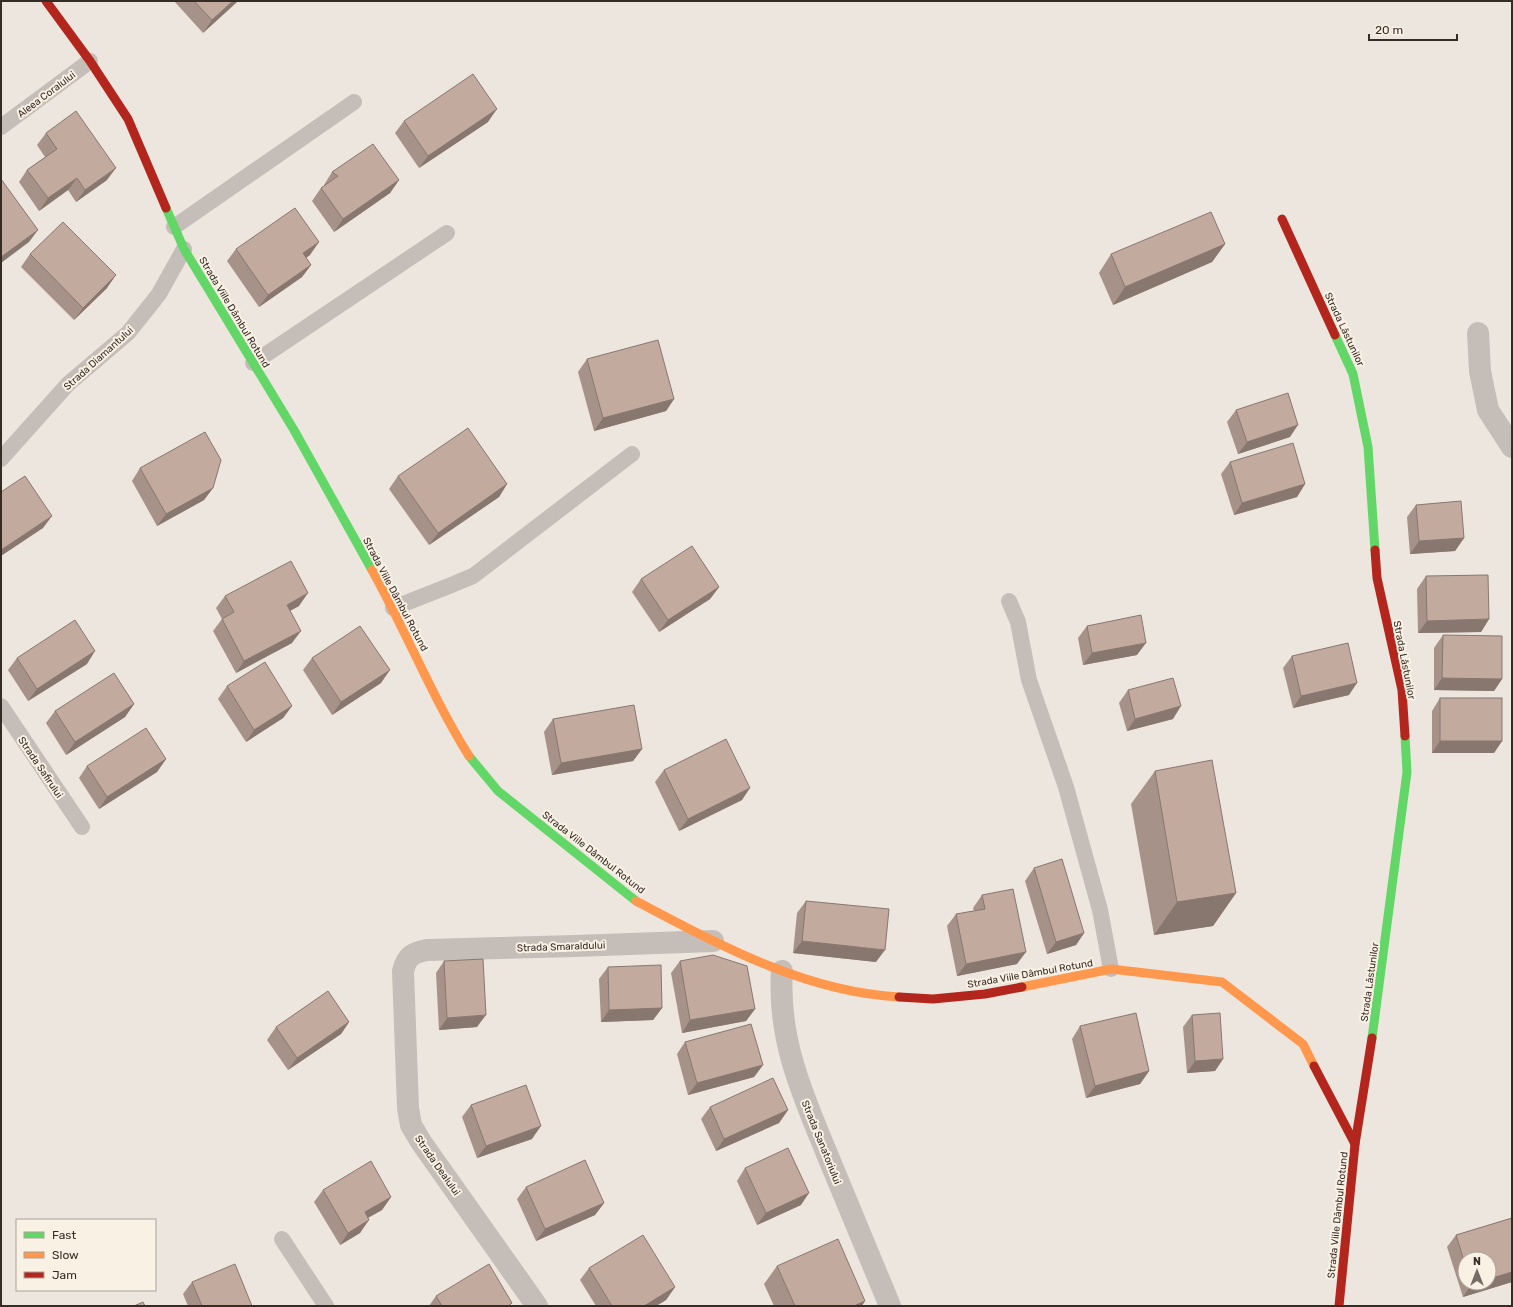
<svg xmlns="http://www.w3.org/2000/svg" width="1513" height="1307" font-family="Rubik,sans-serif">
<rect width="100%" height="100%" fill="#ede6de"/>
<g fill="none" stroke-linecap="round" stroke-linejoin="round">
<g stroke="#c5beb8" stroke-width="16">
<polyline points="1,127 90,61"/>
<polyline points="174,227 354,102"/>
<polyline points="253,363 447,233"/>
<polyline points="1,459 68,384 128,333 159,294 184,249"/>
<polyline points="1009,601 1018,622 1029,680 1066,787 1100,910 1111,969"/>
<polyline points="393,608 449,586 473,576 632,454"/>
<polyline points="1,706 82,827"/>
<polyline points="282,1239 326,1306"/>
</g>
<g stroke="#c5beb8" stroke-width="22">
<polyline points="1478,333 1480,371 1488,410 1512,447"/>
<path d="M782,971C777,1043 806,1102 832,1166C851,1213 871,1259 890,1306"/>
<path d="M537,1306L421,1142L411,1125L408,1108L403,971C407,956 412,953 427,950L575,946L713,941"/>
</g>
<g stroke="#63d668" stroke-width="9">
<polyline points="166,208 184,249 294,430 372,570"/>
<polyline points="1335,335 1353,374 1368,447 1375,550"/>
<polyline points="469,756 498,791 636,901"/>
<polyline points="1372,1038 1407,772 1405,736"/>
</g>
<g stroke="#ff974d" stroke-width="9">
<path d="M372,570C406,631 432,697 469,756"/>
<path d="M636,901C718,944 804,992 899,997"/>
<polyline points="1022,987 1111,969 1222,982 1303,1044 1314,1066"/>
</g>
<g stroke="#b3261e" stroke-width="9">
<polyline points="46,1 90,61 128,119 166,208"/>
<polyline points="1282,219 1335,335"/>
<polyline points="1375,550 1377,578 1402,690 1405,736"/>
<polyline points="899,997 933,999 985,994 1022,987"/>
<polyline points="1314,1066 1355,1144"/>
<polyline points="1339,1306 1355,1144 1372,1038"/>
</g>
</g>
<g fill="#a79289" fill-rule="evenodd">
<polygon points="174,1 238,1 203,33"/>
<polygon points="404,121 488,122 419,168 395,133"/>
<polygon points="46,133 107,180 76,202 68,190 39,211 19,182 27,170 45,157 37,145"/>
<polygon points="332,172 399,180 390,193 334,232 312,201 321,188 325,185 324,185"/>
<polygon points="1225,244 1212,262 1113,305 1099,273 1111,254"/>
<polygon points="236,249 310,255 306,258 311,265 302,277 259,307 227,261"/>
<polygon points="30,254 107,288 74,320 21,267"/>
<polygon points="587,359 674,399 666,411 594,431 578,372"/>
<polygon points="1236,410 1290,437 1238,454 1227,422"/>
<polygon points="1230,462 1305,484 1297,497 1234,515 1221,474"/>
<polygon points="140,468 213,488 204,500 157,526 132,481"/>
<polygon points="398,476 507,484 499,497 429,545 389,489"/>
<polygon points="1416,505 1464,538 1455,551 1410,554 1407,517"/>
<polygon points="1426,576 1489,619 1481,632 1418,633 1417,589"/>
<polygon points="641,579 719,587 710,599 659,632 632,592"/>
<polygon points="225,596 299,606 290,611 292,643 236,673 213,631 222,619 216,608"/>
<polygon points="1087,626 1137,655 1083,665 1078,638"/>
<polygon points="1443,635 1502,679 1494,691 1434,690 1434,648"/>
<polygon points="1292,656 1349,695 1293,708 1283,668"/>
<polygon points="17,658 87,664 28,701 8,670"/>
<polygon points="312,658 381,683 332,715 303,670"/>
<polygon points="227,686 292,706 283,718 246,742 218,699"/>
<polygon points="1128,690 1173,719 1127,731 1119,703"/>
<polygon points="1440,698 1502,741 1494,753 1432,753 1432,711"/>
<polygon points="134,704 125,717 66,755 46,723 55,711"/>
<polygon points="553,719 642,749 633,761 552,775 544,732"/>
<polygon points="166,759 157,772 99,809 79,778 87,766"/>
<polygon points="664,770 742,800 679,831 655,782"/>
<polygon points="1155,771 1236,893 1213,926 1154,935 1131,804"/>
<polygon points="1034,868 1084,933 1076,945 1047,954 1025,881"/>
<polygon points="982,895 1017,964 957,976 947,926 956,914 974,911 973,908"/>
<polygon points="806,901 876,962 793,953 797,913"/>
<polygon points="444,961 477,1027 439,1030 436,973"/>
<polygon points="680,961 755,1009 746,1021 682,1033 671,973"/>
<polygon points="608,967 662,1008 653,1020 601,1022 599,979"/>
<polygon points="1192,1015 1223,1059 1215,1071 1187,1073 1183,1027"/>
<polygon points="349,1022 341,1034 288,1070 267,1040 276,1027"/>
<polygon points="1080,1026 1149,1071 1140,1084 1086,1098 1072,1039"/>
<polygon points="685,1042 763,1065 754,1077 688,1095 677,1054"/>
<polygon points="471,1105 532,1139 477,1158 462,1117"/>
<polygon points="710,1107 788,1110 779,1123 716,1151 701,1119"/>
<polygon points="745,1168 801,1205 757,1225 737,1181"/>
<polygon points="526,1187 604,1203 595,1215 536,1241 517,1199"/>
<polygon points="323,1190 391,1197 382,1210 368,1218 360,1233 340,1245 314,1202"/>
<path d="M1512,1218V1282L1463,1297L1447,1247L1456,1235ZM1465,1259L1489,1283H1465Z"/>
<polygon points="777,1266 862,1306 774,1306 764,1284"/>
<polygon points="589,1268 675,1287 666,1300 656,1306 596,1306 580,1280"/>
<polygon points="192,1282 252,1306 188,1306 183,1294"/>
<polygon points="436,1296 510,1306 429,1306"/>
</g>
<g fill="#88776f">
<polygon points="233,1 238,1 203,33 212,20"/>
<polygon points="497,109 488,122 419,168 428,156"/>
<polygon points="116,168 107,180 76,202 85,190"/>
<polygon points="77,178 68,190 39,211 48,198"/>
<polygon points="399,180 390,193 334,232 343,219"/>
<polygon points="38,230 29,242 1,263 1,257"/>
<polygon points="319,242 310,255 294,266 303,253"/>
<polygon points="1225,244 1212,262 1113,305 1125,287"/>
<polygon points="311,265 302,277 259,307 268,295"/>
<polygon points="116,275 107,288 74,320 83,308"/>
<polygon points="674,399 666,411 594,431 603,418"/>
<polygon points="1298,425 1290,437 1238,454 1247,442"/>
<polygon points="507,484 499,497 429,545 438,533"/>
<polygon points="1305,484 1297,497 1234,515 1242,503"/>
<polygon points="213,488 204,500 157,526 166,514"/>
<polygon points="52,516 43,528 1,556 1,550"/>
<polygon points="1464,538 1455,551 1410,554 1419,541"/>
<polygon points="719,587 710,599 659,632 668,620"/>
<polygon points="308,593 299,606 278,617 287,605"/>
<polygon points="1489,619 1481,632 1418,633 1427,621"/>
<polygon points="301,631 292,643 236,673 244,661"/>
<polygon points="1146,643 1137,655 1083,665 1092,653"/>
<polygon points="95,651 87,664 28,701 37,689"/>
<polygon points="390,670 381,683 332,715 341,702"/>
<polygon points="1442,678 1502,679 1494,691 1434,690"/>
<polygon points="1357,683 1349,695 1293,708 1301,696"/>
<polygon points="134,704 125,717 66,755 75,742"/>
<polygon points="292,706 283,718 246,742 254,730"/>
<polygon points="1181,706 1173,719 1127,731 1135,719"/>
<polygon points="1440,741 1502,741 1494,753 1432,753"/>
<polygon points="642,749 633,761 552,775 561,763"/>
<polygon points="166,759 157,772 99,809 107,797"/>
<polygon points="750,788 742,800 679,831 688,819"/>
<polygon points="1236,893 1213,926 1154,935 1177,902"/>
<polygon points="1084,933 1076,945 1047,954 1056,942"/>
<polygon points="802,941 885,950 876,962 793,953"/>
<polygon points="1026,952 1017,964 957,976 966,964"/>
<polygon points="662,1008 653,1020 601,1022 609,1010"/>
<polygon points="755,1009 746,1021 682,1033 690,1020"/>
<polygon points="486,1015 477,1027 439,1030 447,1018"/>
<polygon points="349,1022 341,1034 288,1070 297,1058"/>
<polygon points="1223,1059 1215,1071 1187,1073 1195,1061"/>
<polygon points="763,1065 754,1077 688,1095 697,1083"/>
<polygon points="1149,1071 1140,1084 1086,1098 1095,1086"/>
<polygon points="788,1110 779,1123 716,1151 724,1139"/>
<polygon points="541,1126 532,1139 477,1158 486,1146"/>
<polygon points="809,1193 801,1205 757,1225 766,1213"/>
<polygon points="391,1197 382,1210 356,1224 365,1212"/>
<polygon points="604,1203 595,1215 536,1241 545,1229"/>
<polygon points="369,1220 360,1233 340,1245 348,1233"/>
<polygon points="1512,1272 1512,1282 1463,1297 1471,1285 1477,1283 1489,1283 1489,1279"/>
<polygon points="675,1287 666,1300 656,1306 644,1306"/>
<polygon points="865,1301 862,1306 854,1306"/>
</g>
<g fill="#c2aa9f" stroke="#88776f">
<polygon points="194,1 233,1 212,20"/>
<polygon points="473,74 497,109 428,156 404,121"/>
<polygon points="76,111 116,168 85,190 77,178 48,198 27,170 57,149 46,133"/>
<polygon points="373,144 399,180 343,219 321,188 338,176 332,172"/>
<polygon points="1,179 38,230 1,257"/>
<polygon points="295,208 319,242 303,253 311,265 268,295 236,249"/>
<polygon points="1211,212 1225,244 1125,287 1111,254"/>
<polygon points="63,222 116,275 83,308 30,254"/>
<polygon points="658,340 674,399 603,418 587,359"/>
<polygon points="1288,393 1298,425 1247,442 1236,410"/>
<polygon points="468,428 507,484 438,533 398,476"/>
<polygon points="205,432 221,460 213,488 166,514 140,468"/>
<polygon points="1293,443 1305,484 1242,503 1230,462"/>
<polygon points="25,476 52,516 1,550 1,492"/>
<polygon points="1461,501 1464,538 1419,541 1416,505"/>
<polygon points="692,546 719,587 668,620 641,579"/>
<polygon points="291,561 308,593 287,605 301,631 244,661 222,619 234,612 225,596"/>
<polygon points="1488,575 1489,619 1427,621 1426,576"/>
<polygon points="1141,615 1146,643 1092,653 1087,626"/>
<polygon points="75,620 95,651 37,689 17,658"/>
<polygon points="360,626 390,670 341,702 312,658"/>
<polygon points="1443,635 1502,636 1502,679 1442,678"/>
<polygon points="1348,643 1357,683 1301,696 1292,656"/>
<polygon points="265,662 292,706 254,730 227,686"/>
<polygon points="114,673 134,704 75,742 55,711"/>
<polygon points="1173,678 1181,706 1135,719 1128,690"/>
<rect x="1440" y="698" width="62" height="43"/>
<polygon points="634,705 642,749 561,763 553,719"/>
<polygon points="146,728 166,759 107,797 87,766"/>
<polygon points="726,739 750,788 688,819 664,770"/>
<polygon points="1212,760 1236,893 1177,902 1155,771"/>
<polygon points="1062,859 1084,933 1056,942 1034,868"/>
<polygon points="1013,889 1026,952 966,964 956,914 985,909 982,895"/>
<polygon points="806,901 889,909 885,950 802,941"/>
<polygon points="713,955 747,966 755,1009 690,1020 680,961"/>
<polygon points="483,959 486,1015 447,1018 444,961"/>
<polygon points="661,965 662,1008 609,1010 608,967"/>
<polygon points="328,991 349,1022 297,1058 276,1027"/>
<polygon points="1136,1013 1149,1071 1095,1086 1080,1026"/>
<polygon points="1220,1013 1223,1059 1195,1061 1192,1015"/>
<polygon points="751,1024 763,1065 697,1083 685,1042"/>
<polygon points="773,1078 788,1110 724,1139 710,1107"/>
<polygon points="526,1085 541,1126 486,1146 471,1105"/>
<polygon points="788,1148 809,1193 766,1213 745,1168"/>
<polygon points="585,1160 604,1203 545,1229 526,1187"/>
<polygon points="371,1161 391,1197 365,1212 369,1220 348,1233 323,1190"/>
<polygon points="1512,1218 1512,1272 1489,1279 1489,1259 1465,1259 1465,1264 1456,1235"/>
<polygon points="643,1235 675,1287 644,1306 612,1306 589,1268"/>
<polygon points="838,1239 865,1301 854,1306 795,1306 777,1266"/>
<polygon points="235,1264 252,1306 202,1306 192,1282"/>
<polygon points="489,1264 512,1303 508,1306 442,1306 436,1296"/>
<polygon points="143,1302 145,1306 134,1306"/>
</g>
<g text-anchor="middle" stroke-width="4" stroke-linejoin="round" paint-order="stroke">
<g font-size="10" fill="#362c26" stroke="#faf1e5">
<text transform="translate(46 94) rotate(-37)" y="4">Aleea Coralului</text>
<text transform="translate(235 312) rotate(59)" y="4">Strada Viile Dâmbul Rotund</text>
<text transform="translate(1345 329) rotate(65)" y="4">Strada Lăstunilor</text>
<text transform="translate(98 358) rotate(-42)" y="4">Strada Diamantului</text>
<text transform="translate(396 594) rotate(62)" y="4">Strada Viile Dâmbul Rotund</text>
<text transform="translate(1405 660) rotate(79)" y="4">Strada Lăstunilor</text>
<text transform="translate(41 767) rotate(56)" y="4">Strada Safirului</text>
<text transform="translate(594 852) rotate(38)" y="4">Strada Viile Dâmbul Rotund</text>
<text transform="translate(561 946) rotate(-2)" y="4">Strada Smaraldului</text>
<text transform="translate(1030 973) rotate(-10)" y="4">Strada Viile Dâmbul Rotund</text>
<text transform="translate(1369 982) rotate(-82)" y="4">Strada Lăstunilor</text>
<text transform="translate(822 1142) rotate(68)" y="4">Strada Sanatoriului</text>
<text transform="translate(438 1165) rotate(55)" y="4">Strada Dealului</text>
<text transform="translate(1337 1215) rotate(-84)" y="4">Strada Viile Dâmbul Rotund</text>
</g>
</g>
<rect width="1513" height="1307" fill="none" stroke="#362c26" stroke-width="4"/>
<rect x="16" y="1219" width="140" height="72" fill="#faf1e5" stroke="#aca299"/>
<rect x="24" y="1232" width="20" height="6" fill="#63d668" stroke="#aca299"/>
<text x="52" y="1239" font-size="12" fill="#362c26">Fast</text>
<rect x="24" y="1252" width="20" height="6" fill="#ff974d" stroke="#aca299"/>
<text x="52" y="1259" font-size="12" fill="#362c26">Slow</text>
<rect x="24" y="1272" width="20" height="6" fill="#b3261e" stroke="#aca299"/>
<text x="52" y="1279" font-size="12" fill="#362c26">Jam</text>
<g transform="translate(1477 1271)"><circle r="19" fill="#faf1e5" stroke="#aca299"/>
<path d="M0-3L7 15L0 10L-7 15Z" fill="#766d66"/>
<text y="-6" font-size="11" font-weight="bold" text-anchor="middle" fill="#362c26">N</text>
</g>
<path d="M1369 34v6h88v-6" fill="none" stroke="#362c26" stroke-width="2"/>
<text x="1375" y="34" font-size="12" fill="#362c26" stroke="#faf1e5" stroke-width="3" paint-order="stroke">20 m</text>
</svg>
